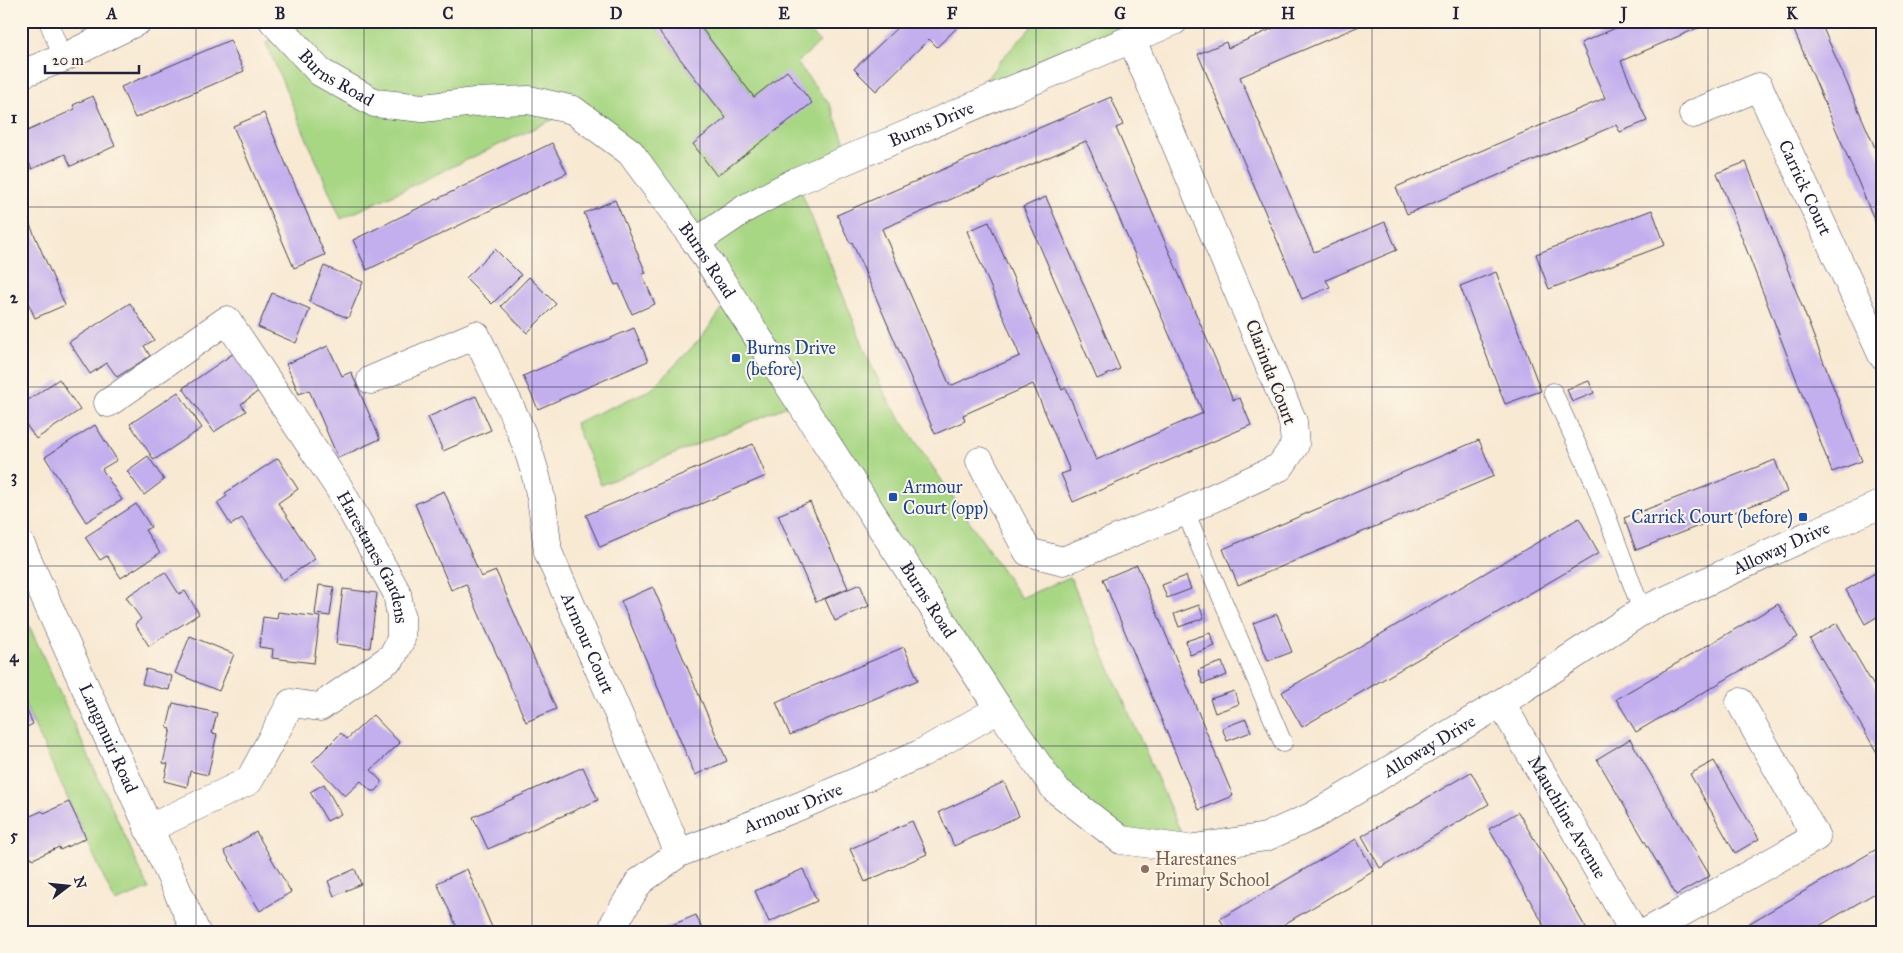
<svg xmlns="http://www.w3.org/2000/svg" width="1903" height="953" font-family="'IM FELL Great Primer',serif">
<rect width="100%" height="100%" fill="#fcf5e5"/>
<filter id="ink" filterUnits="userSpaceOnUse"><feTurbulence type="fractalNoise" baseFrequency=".02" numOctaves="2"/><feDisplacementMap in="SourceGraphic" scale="10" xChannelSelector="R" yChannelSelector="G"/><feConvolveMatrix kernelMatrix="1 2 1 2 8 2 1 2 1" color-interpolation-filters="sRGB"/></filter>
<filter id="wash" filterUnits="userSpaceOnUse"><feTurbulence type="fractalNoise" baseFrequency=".0096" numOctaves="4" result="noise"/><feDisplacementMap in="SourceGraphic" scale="20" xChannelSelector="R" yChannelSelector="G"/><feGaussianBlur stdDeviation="1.12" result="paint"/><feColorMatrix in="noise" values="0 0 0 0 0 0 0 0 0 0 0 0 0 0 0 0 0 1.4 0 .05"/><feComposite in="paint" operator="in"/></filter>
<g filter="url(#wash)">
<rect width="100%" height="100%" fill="#f8e9d3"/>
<g fill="#a8d784" stroke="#657c60">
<polygon points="299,21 651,21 726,118 693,144 717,176 787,72 754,97 696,21 799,21 820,42 797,63 830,105 851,158 797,181 872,367 889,402 1021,598 1070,577 1188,849 1121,840 1055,789 799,401 601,485 575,423 652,389 703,336 731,296 696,242 573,110 341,219 266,43"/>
<polygon points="1037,21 1174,21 960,113 1001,60"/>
<polygon points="21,608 149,889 115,902 21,696"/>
</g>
<g id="blocks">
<g fill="#c3afee" fill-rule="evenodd">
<polygon points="651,21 696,21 754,97 787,71 812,103 717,176 693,144 726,118"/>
<polygon points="904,21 916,21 918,23 920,21 964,21 937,47 929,39 876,91 854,69"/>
<polygon points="1290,21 1371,21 1240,77 1314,252 1385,222 1397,250 1326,280 1330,287 1302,299 1198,54 1226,42 1228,48"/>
<polygon points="1632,21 1714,21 1621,61 1647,121 1620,132 1616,125 1407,214 1396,187 1605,98 1581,43"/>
<polygon points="1790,21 1820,21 1882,164 1882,238"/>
<polygon points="230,40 244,71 135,118 121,87"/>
<polygon points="93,96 115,146 71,166 65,154 32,169 21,147 21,134 75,109 73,105"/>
<path d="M1111,97L1123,125L1116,128L1233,400L1240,398L1251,425L1073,502L1061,474L1070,471L1033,384L963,415L965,421L935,434L852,242L850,243L837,215ZM1086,141L1203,413L1096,460L1066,388L1062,390L989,222L967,231L1020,356L950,386L882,229Z"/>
<polygon points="264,113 325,255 294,268 233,126"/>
<polygon points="552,143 567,173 367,270 353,240"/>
<polygon points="1746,162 1862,461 1832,472 1717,173"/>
<polygon points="1046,197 1120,369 1097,379 1023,207"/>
<polygon points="615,200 646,273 642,274 655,304 632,314 619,284 615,285 584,213"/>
<polygon points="21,204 65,305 35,318 21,287"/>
<polygon points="1652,210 1665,245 1549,289 1536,254"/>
<polygon points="495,249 521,275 492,304 466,278"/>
<polygon points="324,266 363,282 348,318 309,302"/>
<polygon points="1496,272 1541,391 1505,404 1460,286"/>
<polygon points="529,277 556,304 527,333 501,306"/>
<polygon points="272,293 310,309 296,343 258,327"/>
<polygon points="130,303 154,340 144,346 150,356 117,377 107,363 90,374 69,342"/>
<polygon points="634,328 648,361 538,409 523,376"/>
<polygon points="328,346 342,376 351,372 380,439 338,458 309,390 299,394 286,364"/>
<polygon points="234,353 260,390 241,404 246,411 214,432 183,388"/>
<polygon points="59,379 80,410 36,439 21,417 21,405"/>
<polygon points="1589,381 1594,393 1572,402 1567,389"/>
<polygon points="178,392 202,428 154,460 130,424"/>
<polygon points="476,396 491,430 443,451 428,417"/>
<polygon points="95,425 117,460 102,469 122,500 86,522 45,457"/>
<polygon points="1479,440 1494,476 1238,585 1223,549"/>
<polygon points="753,444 766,476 600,547 586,515"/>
<polygon points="148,456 164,480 144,495 127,471"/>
<polygon points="278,458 298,489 278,503 315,559 283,580 242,518 231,525 217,503 227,496 225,493"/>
<polygon points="1775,460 1787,492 1636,550 1624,518"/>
<polygon points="444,491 481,577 496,571 556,709 526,722 466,584 451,590 415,504"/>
<polygon points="810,502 848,588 816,602 778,515"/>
<polygon points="136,504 151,527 145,530 160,553 121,578 107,556 100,560 85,537"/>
<polygon points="1579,518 1599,553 1302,727 1282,692"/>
<polygon points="1137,565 1233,796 1199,810 1103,579"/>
<polygon points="1882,569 1882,614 1865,624 1846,590"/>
<polygon points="165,572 179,594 185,591 199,614 149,646 135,624 141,619 126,597"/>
<polygon points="1186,576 1191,589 1167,598 1162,585"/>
<polygon points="860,584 869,606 835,621 825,599"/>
<polygon points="319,585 334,587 330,616 315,614"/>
<polygon points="653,587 727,761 695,775 621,601"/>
<polygon points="343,589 377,593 370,648 336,644"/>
<polygon points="1778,604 1798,637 1636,732 1616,699"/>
<polygon points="1199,605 1204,618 1179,627 1174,614"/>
<polygon points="278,612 320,617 314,663 272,658 273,649 259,647 263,617 277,619"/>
<polygon points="1277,614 1292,652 1268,661 1253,623"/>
<polygon points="1837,623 1882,700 1882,761 1810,639"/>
<polygon points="1210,633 1215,646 1190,655 1186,641"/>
<polygon points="190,636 234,654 219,691 175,673"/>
<polygon points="904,647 918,680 790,735 776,702"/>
<polygon points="1222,662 1227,675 1203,684 1198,670"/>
<polygon points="146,669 172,676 169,690 142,684"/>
<polygon points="1234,691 1239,704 1215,713 1210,699"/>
<polygon points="21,698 33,724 21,730"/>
<polygon points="173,703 217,713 212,733 217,734 208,775 190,771 187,787 164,781 168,764 163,763 171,729 167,728"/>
<polygon points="373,715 400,743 371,770 381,781 381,785 376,791 371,791 361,781 345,796 312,762 341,733 347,739"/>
<polygon points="1246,719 1251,732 1227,741 1222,728"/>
<polygon points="1630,739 1710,876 1676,895 1597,759"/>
<polygon points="1714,761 1759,839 1735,853 1690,774"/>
<polygon points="583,767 598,800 488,849 473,817"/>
<polygon points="1471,772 1489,804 1380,868 1362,836"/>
<polygon points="1004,782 1019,816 954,846 939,812"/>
<polygon points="324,784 341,814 327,821 310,792"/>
<polygon points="69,802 86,838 60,850 59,847 33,859 32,857 21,862 21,820 42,811 44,813"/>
<polygon points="1518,812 1567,895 1588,932 1548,932 1489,829"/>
<polygon points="912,821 927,854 865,882 850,849"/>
<polygon points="256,832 291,892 260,911 224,851"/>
<polygon points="1356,839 1374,871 1271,932 1228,932 1220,919"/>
<polygon points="1882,846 1882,889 1809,932 1752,932 1748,924"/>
<polygon points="355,869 361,884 334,896 328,881"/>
<polygon points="467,869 494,932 459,932 437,883"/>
<polygon points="803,869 817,901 769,922 755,891"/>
<polygon points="696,915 703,932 667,932 665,928"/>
</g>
</g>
</g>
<g filter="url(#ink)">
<use href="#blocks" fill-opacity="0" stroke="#424052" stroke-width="1"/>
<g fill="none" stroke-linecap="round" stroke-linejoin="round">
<g stroke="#424052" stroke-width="19">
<g id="service">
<polyline points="48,21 63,58"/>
<polyline points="1553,392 1595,484 1642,611"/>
<polyline points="1185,511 1283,743"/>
</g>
</g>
<g stroke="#424052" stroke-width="29">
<g id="minor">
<path id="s1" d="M273,21L320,72L375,103L423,108L475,102L529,100L573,110L630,152L696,242L999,709L1055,789L1121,840L1188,849L1266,837L1313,816L1501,703L1642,611L1809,535L1882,504"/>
<polyline points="21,74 63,58 138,21"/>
<path id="s2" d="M1693,114L1759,87L1882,355"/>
<path id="s3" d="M696,242L746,208L797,181L1174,21"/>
<path id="s4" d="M371,380L476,335C496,379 521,423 534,469C542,496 545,525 548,552L679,853"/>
<path id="s5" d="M108,403L227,320L339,488L397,593L401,617V639L392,657L320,707L291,703L249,781L148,829"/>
<polyline points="980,461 1028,552 1063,561 1185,511 1280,467 1295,445 1293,422 1132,40"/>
<path id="s6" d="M21,545L196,932"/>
<path id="s7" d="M1501,703L1634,932"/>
<path id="s8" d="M612,932L615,922L639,882L679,853L800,806L920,754L999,709"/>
<polyline points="1647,932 1816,837 1740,702"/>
</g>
</g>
<use href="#service" stroke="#fff" stroke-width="18"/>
<use href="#minor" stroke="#fff" stroke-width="28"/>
</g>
</g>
<path fill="none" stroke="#22223b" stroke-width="1" stroke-opacity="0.55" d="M196,21V932M364,21V932M532,21V932M700,21V932M868,21V932M1036,21V932M1204,21V932M1372,21V932M1540,21V932M1708,21V932M21,207H1882M21,387H1882M21,566H1882M21,746H1882"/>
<g fill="#1a4fb4" stroke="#fcf5e5" stroke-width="2">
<rect x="731" y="353" width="10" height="10" rx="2.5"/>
<rect x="888" y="492" width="10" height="10" rx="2.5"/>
<rect x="1798" y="512" width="10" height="10" rx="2.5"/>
</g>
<circle fill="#8d6e63" stroke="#fcf5e5" stroke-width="2" cx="1145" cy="869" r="5"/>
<g text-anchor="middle" stroke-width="4" stroke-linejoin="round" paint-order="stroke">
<g font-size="18" fill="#22223b" stroke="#fcf5e5">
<text dy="6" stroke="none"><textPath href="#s1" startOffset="86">Burns Road</textPath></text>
<text dy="6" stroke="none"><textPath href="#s3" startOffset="264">Burns Drive</textPath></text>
<text dy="6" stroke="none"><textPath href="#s2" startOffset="182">Carrick Court</textPath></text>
<text dy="6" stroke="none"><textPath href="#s1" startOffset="536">Burns Road</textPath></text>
<text transform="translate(1271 372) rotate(69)" y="6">Clarinda Court</text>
<text dy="6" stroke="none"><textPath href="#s1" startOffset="1991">Alloway Drive</textPath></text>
<text dy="6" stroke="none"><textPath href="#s5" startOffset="425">Harestanes Gardens</textPath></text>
<text dy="6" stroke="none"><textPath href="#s1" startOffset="941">Burns Road</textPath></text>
<text dy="6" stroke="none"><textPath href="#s4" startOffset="444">Armour Court</textPath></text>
<text dy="6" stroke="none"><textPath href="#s6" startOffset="212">Langmuir Road</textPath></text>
<text dy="6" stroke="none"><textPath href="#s1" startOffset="1586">Alloway Drive</textPath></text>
<text dy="6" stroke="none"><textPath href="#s8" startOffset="229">Armour Drive</textPath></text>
<text dy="6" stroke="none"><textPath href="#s7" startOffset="132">Mauchline Avenue</textPath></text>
</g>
<g font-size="18" fill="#164399" stroke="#fcf5e5" text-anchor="start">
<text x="746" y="354">Burns Drive<tspan x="746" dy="21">(before)</tspan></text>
<text x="903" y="493">Armour<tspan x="903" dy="21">Court (opp)</tspan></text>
<text x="1793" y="523" text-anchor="end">Carrick Court (before)</text>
</g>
<g font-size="18" fill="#785e54" stroke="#fcf5e5" text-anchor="start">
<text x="1155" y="865">Harestanes<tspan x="1155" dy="21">Primary School</tspan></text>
</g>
</g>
<rect width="1903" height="953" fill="none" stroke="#fcf5e5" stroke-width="55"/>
<g transform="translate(68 886) rotate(74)" stroke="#fcf5e5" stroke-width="4" paint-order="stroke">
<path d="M0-4L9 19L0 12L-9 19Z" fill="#22223b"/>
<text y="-8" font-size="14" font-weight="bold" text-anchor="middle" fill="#22223b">N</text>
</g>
<path d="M45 65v8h94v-8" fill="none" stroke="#22223b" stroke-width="2.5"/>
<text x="52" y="65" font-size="15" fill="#22223b" stroke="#fcf5e5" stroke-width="4" paint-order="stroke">20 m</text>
<rect x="28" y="28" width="1848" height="898" fill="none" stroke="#22223b" stroke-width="2"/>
<g font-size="16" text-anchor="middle" font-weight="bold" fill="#22223b">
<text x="112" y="19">A</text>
<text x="280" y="19">B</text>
<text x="448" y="19">C</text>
<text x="616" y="19">D</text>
<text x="784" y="19">E</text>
<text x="952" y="19">F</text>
<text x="1120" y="19">G</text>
<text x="1288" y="19">H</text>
<text x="1456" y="19">I</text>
<text x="1624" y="19">J</text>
<text x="1792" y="19">K</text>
<text x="14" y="123">1</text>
<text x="14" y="303">2</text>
<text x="14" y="482">3</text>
<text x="14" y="662">4</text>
<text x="14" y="841">5</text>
</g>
</svg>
